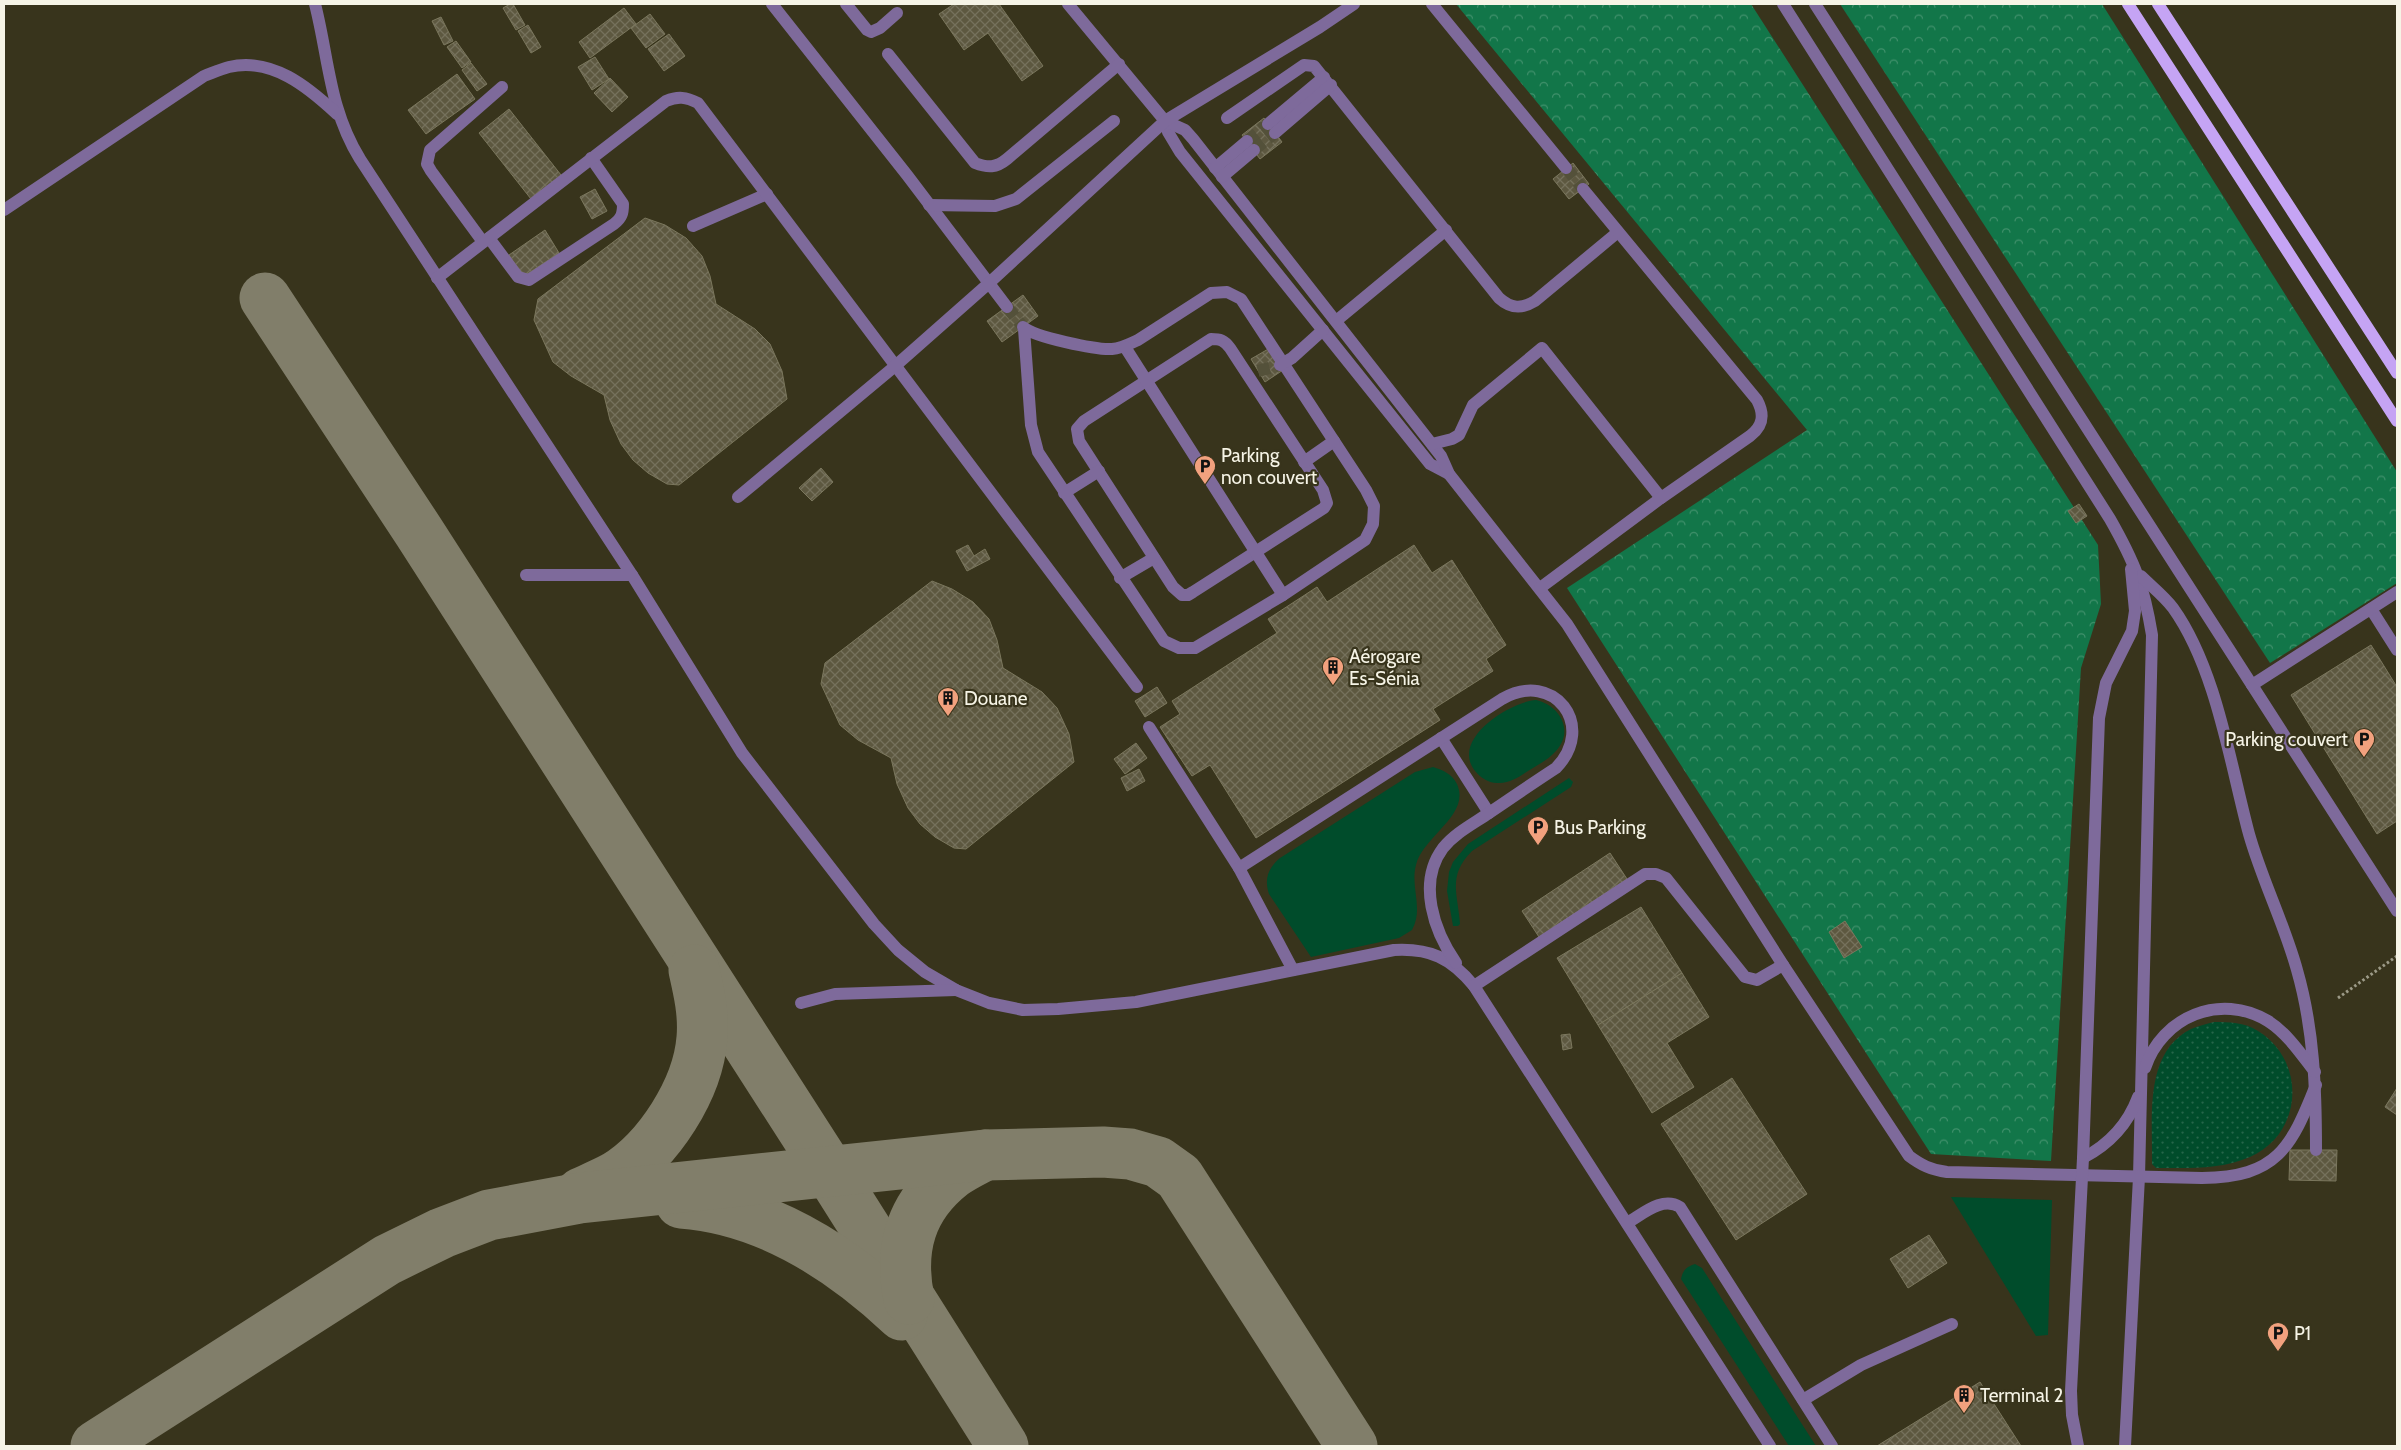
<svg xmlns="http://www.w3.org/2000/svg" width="2401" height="1450" font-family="Cabin,sans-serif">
<defs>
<pattern id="forest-crowns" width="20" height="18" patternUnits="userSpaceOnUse" patternTransform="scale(1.25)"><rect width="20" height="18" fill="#127649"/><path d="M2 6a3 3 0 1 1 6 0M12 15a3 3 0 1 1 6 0" fill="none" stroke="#41916c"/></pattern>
<pattern id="garden-dots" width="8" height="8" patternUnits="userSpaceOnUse" patternTransform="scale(1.25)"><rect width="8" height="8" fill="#004c2b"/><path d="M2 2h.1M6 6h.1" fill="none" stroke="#26664a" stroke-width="1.8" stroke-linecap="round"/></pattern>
<pattern id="building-cross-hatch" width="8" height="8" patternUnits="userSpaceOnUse" patternTransform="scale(1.25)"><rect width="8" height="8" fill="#5d5840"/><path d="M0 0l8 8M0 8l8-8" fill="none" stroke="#75715c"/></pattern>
</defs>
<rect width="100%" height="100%" fill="#38341c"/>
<g fill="#004c2b">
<path d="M1536,700C1559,705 1575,730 1556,751C1549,759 1538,765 1528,771C1519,777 1509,784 1497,783C1488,783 1480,777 1475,771C1450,739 1510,702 1536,700Z"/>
<path d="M1433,767C1443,770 1452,774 1457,784C1471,815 1423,836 1416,865C1410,888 1424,908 1412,930L1399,938L1311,957L1269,894C1264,879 1268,868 1280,858L1415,772Z"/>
<path d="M1569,778L1573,782L1571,787L1472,851C1447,876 1458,894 1460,924L1458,926H1453L1447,891L1449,872L1453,862L1468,844Z"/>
<polygon points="1951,1197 2052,1200 2048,1335 2036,1336"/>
<path d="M1695,1264L1702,1268L1816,1446H1789L1681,1279C1683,1270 1686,1267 1695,1264Z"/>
</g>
<g fill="url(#forest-crowns)">
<polygon points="1456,4 1751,4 2098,545 2101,604 2081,668 2051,1161 1931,1154 1567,588 1807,430"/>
<polygon points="1840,4 2102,4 2397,472 2397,583 2270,663"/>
</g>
<path fill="url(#garden-dots)" d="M2214,1022C2229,1022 2244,1022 2258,1031C2307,1061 2303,1134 2250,1157C2219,1170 2188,1168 2156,1168L2152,1164C2153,1119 2143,1053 2191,1029C2198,1026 2206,1024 2214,1022Z"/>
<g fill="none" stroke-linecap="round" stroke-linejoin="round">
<g stroke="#817e6a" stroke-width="51">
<polyline points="265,298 419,532 830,1172 1003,1446"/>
<path d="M581,1193C592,1188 604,1183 615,1177C659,1150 698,1089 702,1038C704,1014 699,992 694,970"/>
<path d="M681,1203C766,1209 841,1258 902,1315"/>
<path d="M909,1299C899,1249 910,1207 952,1174C961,1167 974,1161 985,1155"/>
<polyline points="96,1446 387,1260 442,1233 489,1215 580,1198 985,1155 1103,1152 1130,1154 1158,1162 1179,1177 1352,1446"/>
</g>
</g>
<g fill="url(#building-cross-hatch)" stroke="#7b775d">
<polygon points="510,4 513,4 525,25 516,30 503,8"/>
<polygon points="954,4 999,4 1043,66 1022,81 988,33 964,50 939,14"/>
<polygon points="624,8 636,24 590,58 579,42"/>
<polygon points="650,14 665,34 646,48 631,28"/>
<polygon points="441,17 453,41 444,45 432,21"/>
<polygon points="528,25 541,47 531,53 518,31"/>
<polygon points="669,34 685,56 664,71 648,49"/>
<polygon points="456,41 471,62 462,68 447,47"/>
<polygon points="595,57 609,79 592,90 578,67"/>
<polygon points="471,63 487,84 477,91 462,70"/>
<polygon points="457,74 475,99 426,134 408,110"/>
<polygon points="610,78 628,97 612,112 594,93"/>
<polygon points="509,109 561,175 531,199 479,133"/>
<polygon points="1264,118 1282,142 1260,159 1242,135"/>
<polygon points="1573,163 1589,184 1569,199 1553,179"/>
<polygon points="595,189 607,211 592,219 580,197"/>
<polygon points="645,218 665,225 686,238 702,256 710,276 716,304 755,329 770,344 782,371 787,399 679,485 667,484 648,473 633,460 621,444 610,420 604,395 571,376 553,362 534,320 538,299"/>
<polygon points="545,230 559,253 523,277 509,255"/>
<polygon points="1023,295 1038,316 1002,342 987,321"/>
<polygon points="1270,348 1283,370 1265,382 1251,359"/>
<polygon points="821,468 833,482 812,501 799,488"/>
<polygon points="2079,504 2087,516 2076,523 2068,511"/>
<polygon points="968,545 974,556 985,549 990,559 967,571 956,551"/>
<polygon points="1414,545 1432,573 1452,560 1506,645 1486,659 1493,671 1433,709 1440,720 1256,838 1210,765 1192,776 1160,727 1180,714 1172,701 1277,633 1268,619 1317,587 1327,602"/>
<polygon points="932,581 952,589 973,602 989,619 997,640 1003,668 1042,692 1057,708 1069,734 1074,762 966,849 954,848 935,837 920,824 908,808 897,784 891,758 858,740 840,725 821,684 825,663"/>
<polygon points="2371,645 2397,687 2397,821 2377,834 2291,695"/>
<polygon points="1157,687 1167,703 1145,717 1135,701"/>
<polygon points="1136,743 1147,758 1125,774 1114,759"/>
<polygon points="1139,769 1145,781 1127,791 1121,778"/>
<polygon points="1610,853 1627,879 1539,937 1522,911"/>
<polygon points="1641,907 1682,973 1598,1025 1557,958"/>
<polygon points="1845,921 1862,947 1844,958 1829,932"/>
<polygon points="1682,973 1709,1017 1667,1043 1694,1087 1652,1113 1598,1025"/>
<polygon points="1570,1034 1572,1048 1563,1050 1561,1035"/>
<polygon points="1732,1078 1807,1194 1736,1240 1661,1124"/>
<polygon points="2397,1088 2397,1115 2385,1107"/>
<polygon points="2290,1150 2337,1150 2336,1181 2289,1180"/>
<polygon points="1929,1235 1947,1263 1908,1288 1890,1259"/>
<polygon points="1980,1382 2021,1446 1877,1446"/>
</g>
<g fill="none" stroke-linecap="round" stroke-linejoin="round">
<g stroke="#54513a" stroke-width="12" stroke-dasharray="12 6" stroke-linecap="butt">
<polyline points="1247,141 1268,124"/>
<polyline points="1254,150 1275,133"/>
<polyline points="1566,168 1583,189"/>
<polyline points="1007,307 1023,327"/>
<polyline points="1258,371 1280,365"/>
</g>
<polyline stroke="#9c9a87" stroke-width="3" stroke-dasharray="2.5 2.5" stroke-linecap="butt" points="2338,998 2397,956"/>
<g stroke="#7e6a9b" stroke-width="12">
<path d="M315,4C329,59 329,109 360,159L632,575L742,753L874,924L898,950L925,972L956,990L989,1003L1023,1010L1058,1009L1136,1002L1394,950C1430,948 1451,958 1474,986L1770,1446"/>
<polyline points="772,4 907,175 1007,307"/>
<polyline points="846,4 867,30 871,32 880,28 897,13"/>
<polyline points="1068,4 1165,121 1168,132 1180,152 1430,464 1449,474"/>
<polyline points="1432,4 1566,168"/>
<path d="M1783,4L2110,519C2135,563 2144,586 2152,635L2139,1177L2125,1446"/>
<polyline points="1815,4 2397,911"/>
<path d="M888,54L975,163C988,168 996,168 1007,159L1119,64"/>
<path d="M1227,118L1304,65L1314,66L1499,298C1511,309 1522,309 1535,301L1618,232"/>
<path d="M1165,121L1185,130L1193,139L1441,456L1449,474L1567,624L1783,965L1909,1156C1921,1165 1931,1170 1947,1172L2202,1178C2277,1177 2291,1148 2316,1085"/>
<polyline points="1268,124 1324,77"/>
<polyline points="1275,133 1331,85"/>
<polyline points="1215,168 1247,141"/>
<polyline points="1222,177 1254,150"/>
<polyline points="929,205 995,206 1016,199 1114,121"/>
<path d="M4,210L204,76C212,73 221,69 229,67C272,57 308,87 337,114"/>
<polyline points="693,226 767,194"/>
<path d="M489,238L518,277L529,280L614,224C622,218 623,213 623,204L591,158"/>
<polyline points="483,242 431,171 427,164 430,150 502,87"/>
<path d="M437,278L666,101C678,96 686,97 698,103L1137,687"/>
<polyline points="1336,321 1446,230"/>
<path d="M1023,327C1034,337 1096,350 1112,349C1122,348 1129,344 1138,340L1211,293L1227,292L1241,299L1366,490L1374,506L1373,524L1365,540L1283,595L1195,648H1179L1164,641L1038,452L1031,425L1024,329"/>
<path d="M1211,339C1220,339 1224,340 1230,348L1323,490L1327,503L1324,508L1193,592L1188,595H1182L1173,587L1079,441L1077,429L1084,421Z"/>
<polyline points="1125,347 1283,595"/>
<polyline points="1280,365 1292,358 1323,330"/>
<polyline points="1432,444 1452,439 1459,435 1473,405 1542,348 1661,498"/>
<polyline points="1304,462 1334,441"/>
<polyline points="1064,493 1099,471"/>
<polyline points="738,497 894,367 988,284 1165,121 1320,27 1354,4"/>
<polyline points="526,575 632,575"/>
<path d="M2141,576C2151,586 2164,596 2173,608C2216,668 2230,763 2249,834C2262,880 2284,923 2297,970C2314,1029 2316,1089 2316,1150"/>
<polyline points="1120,578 1154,558"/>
<path d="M1540,588L1661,498L1750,436C1763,426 1765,415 1757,400L1583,189"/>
<polyline points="2371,609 2397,650"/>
<polyline points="2252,685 2397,592"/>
<polyline points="1149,727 1239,868 1293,970"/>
<polyline points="1441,738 1489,813"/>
<path d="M1239,868L1502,699C1554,669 1597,726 1556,768C1533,783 1511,798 1489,813C1473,824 1455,833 1443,848C1417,883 1434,931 1456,963"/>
<polyline points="1474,986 1645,874 1656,874 1666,878 1745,977 1757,980 1783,965"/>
<polyline points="801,1003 835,994 956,990"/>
<path d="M2145,1068C2162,1017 2220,992 2268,1021C2287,1033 2301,1054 2315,1072"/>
<path d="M2083,1158C2108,1145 2128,1124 2138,1097"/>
<path d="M1627,1223C1643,1214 1662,1196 1680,1207L1832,1446"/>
<polyline points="1803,1400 1861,1365 1952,1324"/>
<polyline points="2078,1446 2072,1415 2071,1391 2083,1158 2099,718 2106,683 2132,631 2135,611 2131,569"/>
</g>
<g stroke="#c5a4f4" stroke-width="12">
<polyline points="2128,4 2397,421"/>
<polyline points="2158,4 2397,373"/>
</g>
</g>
<defs>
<g id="parking-pin" transform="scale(1.125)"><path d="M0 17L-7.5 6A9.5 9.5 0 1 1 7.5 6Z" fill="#f2a17e" stroke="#38341c"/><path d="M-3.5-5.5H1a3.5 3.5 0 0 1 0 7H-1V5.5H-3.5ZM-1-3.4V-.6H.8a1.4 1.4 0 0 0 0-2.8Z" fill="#111"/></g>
<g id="building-pin" transform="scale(1.125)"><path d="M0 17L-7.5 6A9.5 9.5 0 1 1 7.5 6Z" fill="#f2a17e" stroke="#38341c"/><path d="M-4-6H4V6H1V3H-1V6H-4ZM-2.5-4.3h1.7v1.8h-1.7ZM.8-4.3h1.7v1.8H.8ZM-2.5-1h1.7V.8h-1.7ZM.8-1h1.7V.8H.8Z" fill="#111"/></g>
</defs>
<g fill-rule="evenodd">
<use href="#parking-pin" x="1205" y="466"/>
<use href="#building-pin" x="1333" y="667"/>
<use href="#building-pin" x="948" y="698"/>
<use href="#parking-pin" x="2364" y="739"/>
<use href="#parking-pin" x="1538" y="827"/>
<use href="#parking-pin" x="2278" y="1333"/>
<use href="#building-pin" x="1964" y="1395"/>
</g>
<g text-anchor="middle" stroke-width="4.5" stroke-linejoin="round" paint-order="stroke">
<g font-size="19" fill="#f6f4e6" stroke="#38341c" text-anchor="start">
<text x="1221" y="462">Parking<tspan x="1221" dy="22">non couvert</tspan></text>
<text x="1349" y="663">Aérogare<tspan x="1349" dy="22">Es-Sénia</tspan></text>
<text x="964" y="705">Douane</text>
<text x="2348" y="746" text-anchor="end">Parking couvert</text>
<text x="1554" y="834">Bus Parking</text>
<text x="2294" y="1340">P1</text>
<text x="1980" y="1402">Terminal 2</text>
</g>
</g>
<rect width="2401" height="1450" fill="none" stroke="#f6f4e6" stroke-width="10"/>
</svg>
